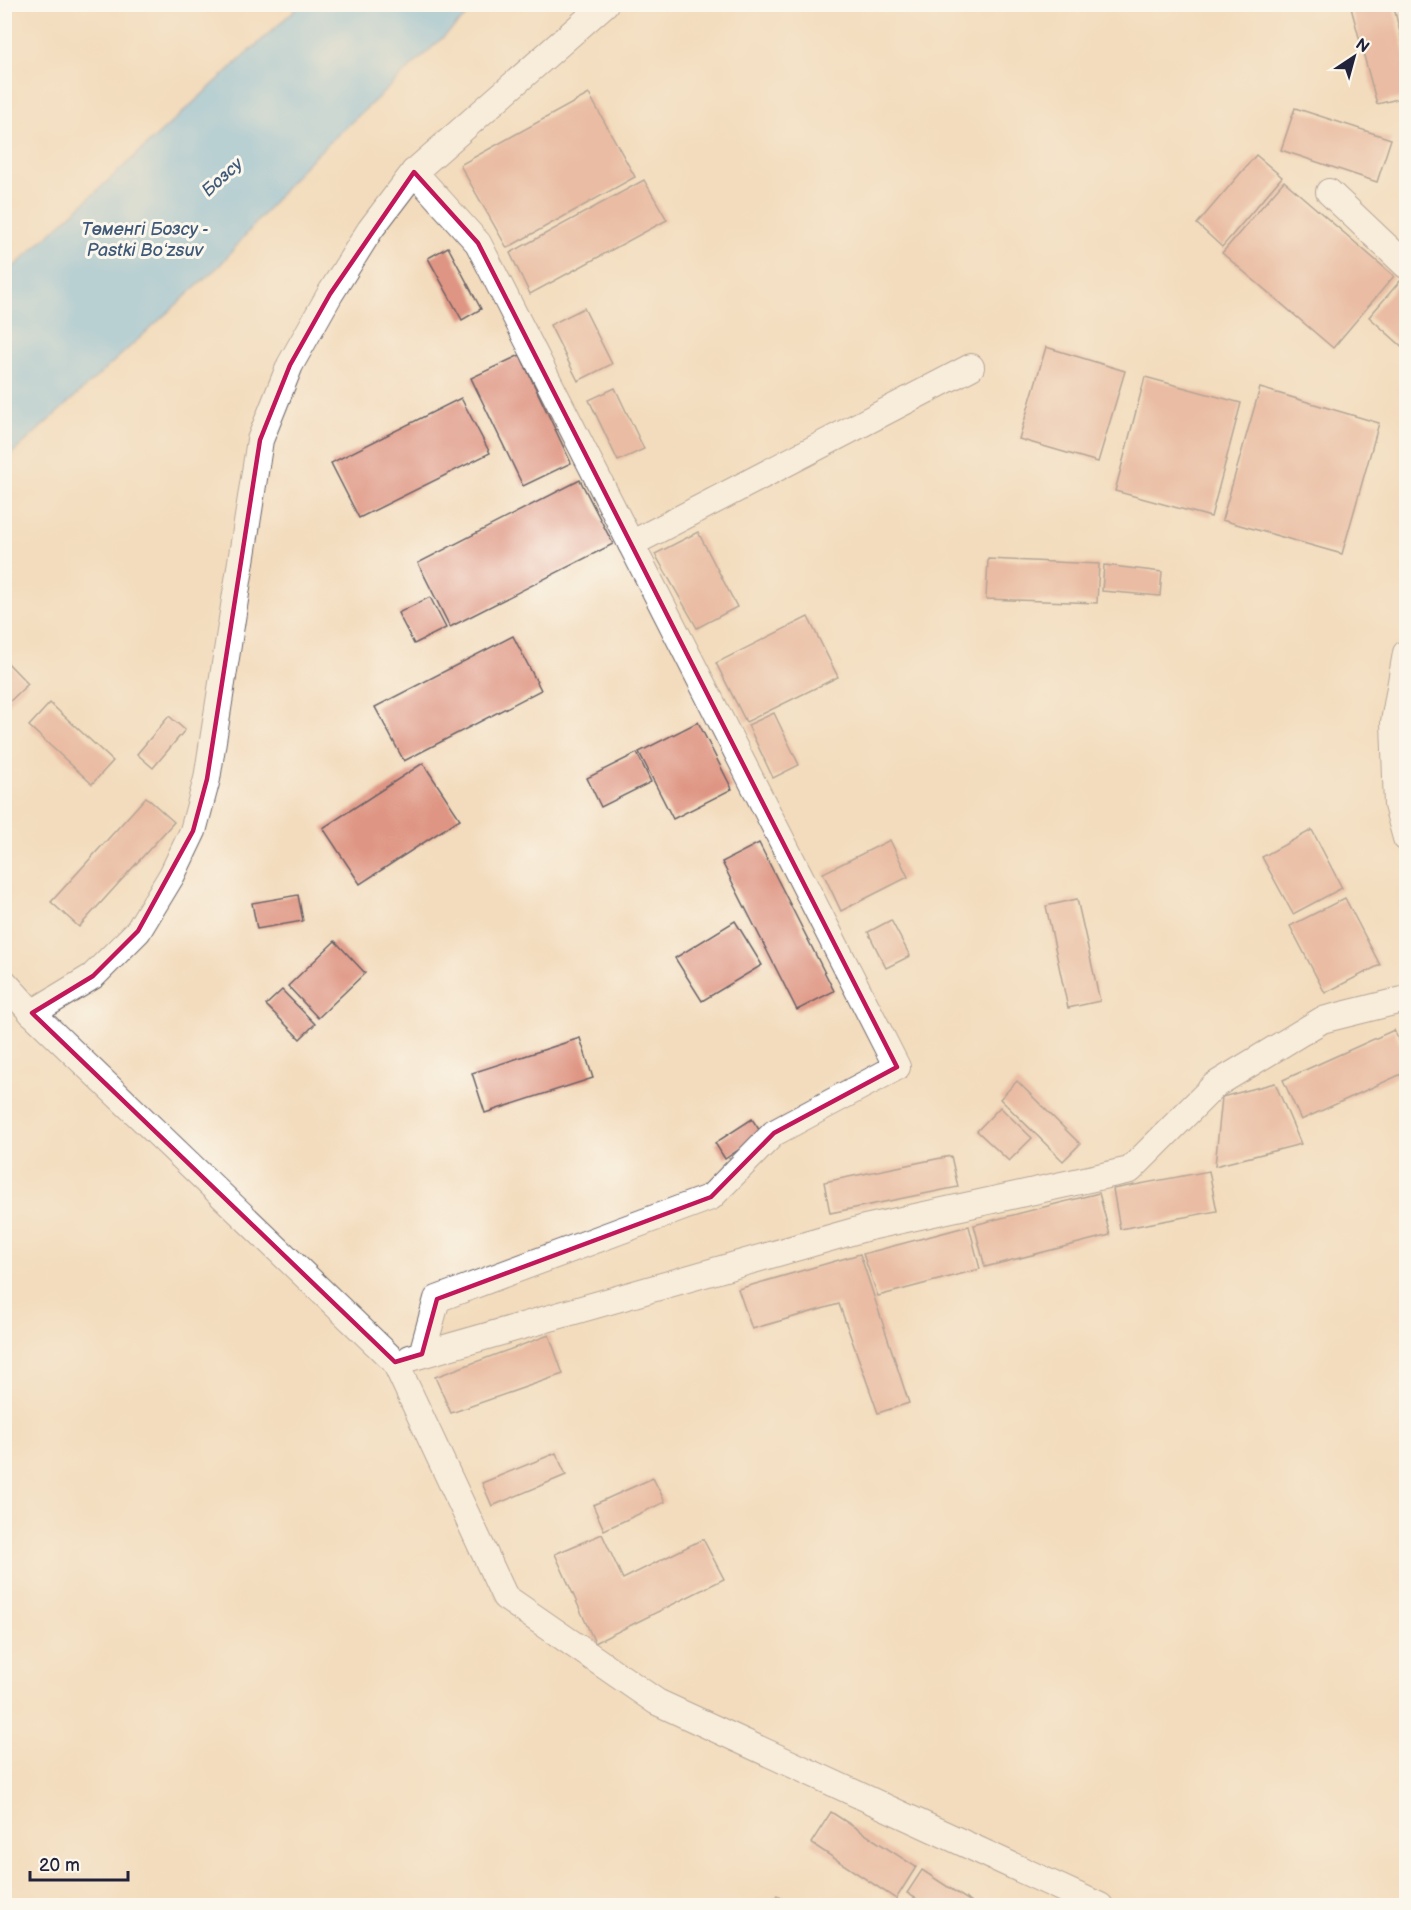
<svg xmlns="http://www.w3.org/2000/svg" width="1411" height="1910" font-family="'Balsamiq Sans',sans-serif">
<rect width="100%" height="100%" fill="#fbf7ec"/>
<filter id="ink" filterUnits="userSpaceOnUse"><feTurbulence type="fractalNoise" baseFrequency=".0167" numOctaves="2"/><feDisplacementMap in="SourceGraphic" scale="12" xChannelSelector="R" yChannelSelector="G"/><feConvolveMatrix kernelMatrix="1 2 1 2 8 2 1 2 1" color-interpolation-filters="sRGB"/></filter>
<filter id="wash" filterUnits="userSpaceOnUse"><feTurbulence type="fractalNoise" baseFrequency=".008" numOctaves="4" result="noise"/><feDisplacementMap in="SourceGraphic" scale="24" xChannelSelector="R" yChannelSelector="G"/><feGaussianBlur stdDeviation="1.35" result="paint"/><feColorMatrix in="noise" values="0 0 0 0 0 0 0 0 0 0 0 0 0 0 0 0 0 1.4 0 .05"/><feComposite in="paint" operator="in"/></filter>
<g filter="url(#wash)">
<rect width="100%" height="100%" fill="#f3dcbd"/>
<polygon fill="#72c0ec" stroke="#4a7194" stroke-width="1.5" points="300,5 478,5 305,165 220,265 5,460 5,275"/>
<g id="blocks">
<g fill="#df9583">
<polygon points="1350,4 1393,4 1406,56 1406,97 1377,104"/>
<polygon points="589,94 635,177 507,248 460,165"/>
<polygon points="1295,108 1391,139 1377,182 1281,150"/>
<polygon points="1256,155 1282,177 1222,247 1197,224"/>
<polygon points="644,180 667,220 530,294 510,253"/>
<polygon points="1284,181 1394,276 1333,348 1222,253"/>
<polygon points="448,247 481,309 462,320 428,258"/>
<polygon points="1400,281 1406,287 1406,350 1369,317"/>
<polygon points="584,308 612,364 578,381 550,325"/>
<polygon points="1046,347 1125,371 1098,462 1019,439"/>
<polygon points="520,355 571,463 523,486 471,378"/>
<polygon points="1145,377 1241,403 1211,517 1115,491"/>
<polygon points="615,388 644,449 618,461 589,400"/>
<polygon points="1260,388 1379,423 1342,554 1222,520"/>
<polygon points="461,398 490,453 359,518 331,463"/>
<polygon points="580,480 613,544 450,627 418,563"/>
<polygon points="698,532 737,607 697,628 655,554"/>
<polygon points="988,559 1099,564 1097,603 986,599"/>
<polygon points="1104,565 1162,572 1160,596 1102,591"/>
<polygon points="430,597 446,628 414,644 398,613"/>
<polygon points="808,617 838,677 746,722 716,663"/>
<polygon points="513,636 541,690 404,761 375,707"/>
<polygon points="6,661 28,684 5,706 5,662"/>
<polygon points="50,703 113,761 92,784 29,726"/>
<polygon points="774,713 799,765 773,778 748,725"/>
<polygon points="169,716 185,730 153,768 137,754"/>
<polygon points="698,722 732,789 673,819 639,752"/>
<polygon points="637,753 651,782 601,807 587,778"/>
<polygon points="423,763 460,819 360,884 323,828"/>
<polygon points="146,797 174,822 79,927 51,902"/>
<polygon points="1312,830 1342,888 1293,914 1262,857"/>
<polygon points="890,840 908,877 841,911 823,873"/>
<polygon points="759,843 834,991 797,1010 722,862"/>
<polygon points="298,895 303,921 257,929 252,903"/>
<polygon points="1345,898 1380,965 1325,993 1290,926"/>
<polygon points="1077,899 1100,1001 1068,1008 1046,906"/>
<polygon points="891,920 910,956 886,968 868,932"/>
<polygon points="735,921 762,965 702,1001 675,958"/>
<polygon points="335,941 365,973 318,1018 288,986"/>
<polygon points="282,990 315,1024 300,1039 266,1005"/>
<polygon points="1394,1030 1406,1057 1406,1072 1301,1120 1283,1080"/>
<polygon points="580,1038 593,1078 485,1113 472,1073"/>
<polygon points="1017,1081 1080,1144 1063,1161 1000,1099"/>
<polygon points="1275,1083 1301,1144 1215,1166 1222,1097"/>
<polygon points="1000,1107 1032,1138 1009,1161 977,1131"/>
<polygon points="752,1119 762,1134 725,1159 715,1143"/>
<polygon points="951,1156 958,1187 830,1213 824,1182"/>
<polygon points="1209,1171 1217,1211 1120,1229 1113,1189"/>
<polygon points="1099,1193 1110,1235 985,1267 974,1225"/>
<polygon points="969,1226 980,1269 878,1296 863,1254"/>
<polygon points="860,1254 909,1403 878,1413 839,1304 752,1329 738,1289"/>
<polygon points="549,1335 563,1374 451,1413 435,1377"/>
<polygon points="556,1453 566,1475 492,1506 482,1483"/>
<polygon points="653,1478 665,1502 604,1530 593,1505"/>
<polygon points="602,1534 623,1579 703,1539 724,1579 595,1643 555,1554"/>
<polygon points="831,1812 916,1867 896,1899 811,1843"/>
<polygon points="922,1870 977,1906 928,1906 907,1893"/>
<polygon points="777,1895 792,1906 770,1906"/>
</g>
</g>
</g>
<g filter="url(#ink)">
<use href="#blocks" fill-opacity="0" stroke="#6b6368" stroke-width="1.5"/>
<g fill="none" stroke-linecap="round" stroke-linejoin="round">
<g stroke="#6b6368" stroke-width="28">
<g id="street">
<polyline points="414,172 478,243 897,1067 774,1133 711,1197 437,1299 422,1354"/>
<polyline points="1329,192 1406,265"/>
<polyline points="631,544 971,367"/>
<polyline points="1406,653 1394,722 1397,805 1406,838"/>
<polyline points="4,982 32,1013 395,1362 505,1597 657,1702 1100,1906"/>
<polyline points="32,1013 93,976 138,931 172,875 193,831 207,779 260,440 290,365 330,294 370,230 414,172 605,4"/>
<polyline points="410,1358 865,1228 1130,1170 1215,1085 1322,1020 1406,999"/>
</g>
</g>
<use href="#street" stroke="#fff" stroke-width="26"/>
</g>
</g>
<path d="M0 0H1411V1910H0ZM414,172L478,243L897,1067L774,1133L711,1197L437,1299L422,1354L395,1362L32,1013L93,976L138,931L193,831L207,779L260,440L290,365L330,294Z" fill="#f3dcbd" fill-opacity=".55" fill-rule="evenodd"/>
<path fill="none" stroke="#c2185b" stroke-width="4.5" stroke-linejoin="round" d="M414,172L478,243L897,1067L774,1133L711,1197L437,1299L422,1354L395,1362L32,1013L93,976L138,931L193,831L207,779L260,440L290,365L330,294Z"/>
<g text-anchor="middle" stroke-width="6" stroke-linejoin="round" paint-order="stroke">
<g font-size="18" font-style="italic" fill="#3e5979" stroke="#fbf7ec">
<text transform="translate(222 177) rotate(-42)" y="6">Бозсу</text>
<text x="145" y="235">Төменгі Бозсу -<tspan x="145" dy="21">Pastki Boʻzsuv</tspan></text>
</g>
</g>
<rect width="1411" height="1910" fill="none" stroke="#fbf7ec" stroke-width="24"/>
<g transform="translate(1354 57) rotate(36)" stroke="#fbf7ec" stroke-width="4.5" paint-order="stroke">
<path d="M0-4.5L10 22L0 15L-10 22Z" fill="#22223b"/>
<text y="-9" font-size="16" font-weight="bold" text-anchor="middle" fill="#22223b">N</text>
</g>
<path d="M30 1871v9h98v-9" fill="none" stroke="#22223b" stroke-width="3"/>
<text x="39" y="1871" font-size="18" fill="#22223b" stroke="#fbf7ec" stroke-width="4.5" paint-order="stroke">20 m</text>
</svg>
